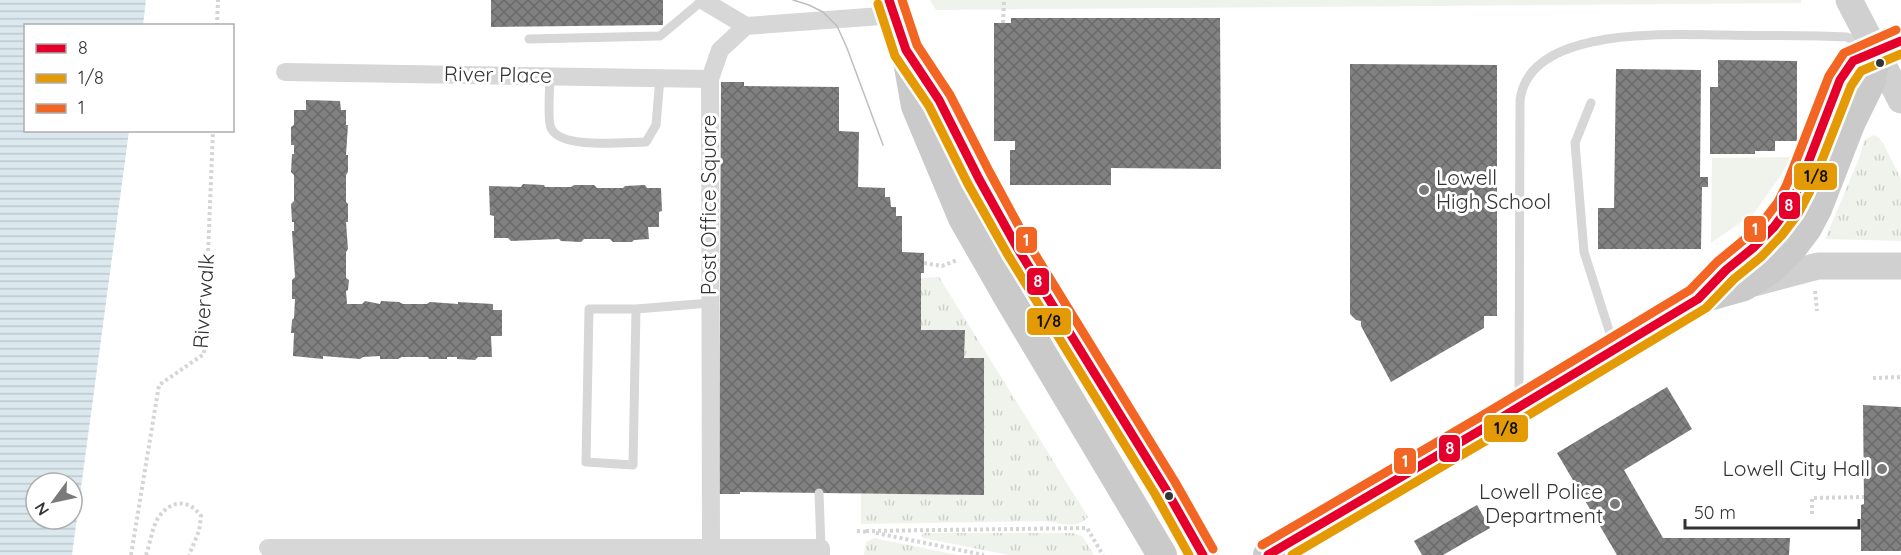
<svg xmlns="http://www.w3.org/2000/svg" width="1901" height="555" font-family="Quicksand,sans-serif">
<defs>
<pattern id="grass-tufts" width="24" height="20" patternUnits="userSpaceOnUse" patternTransform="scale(1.5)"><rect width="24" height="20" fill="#f0f3ec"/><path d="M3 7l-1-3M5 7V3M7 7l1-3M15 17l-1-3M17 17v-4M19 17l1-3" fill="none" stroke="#ced1cb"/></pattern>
<pattern id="water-rules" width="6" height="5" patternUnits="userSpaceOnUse" patternTransform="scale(1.5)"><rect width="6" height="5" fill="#dbe9ef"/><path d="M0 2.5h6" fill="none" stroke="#bcc8cd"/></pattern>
<pattern id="building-cross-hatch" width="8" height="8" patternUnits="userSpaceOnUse" patternTransform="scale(1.5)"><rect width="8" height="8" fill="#818181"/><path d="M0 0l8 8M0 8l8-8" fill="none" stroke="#6a6a6a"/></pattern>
</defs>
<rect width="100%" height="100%" fill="#fff"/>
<g fill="url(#grass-tufts)">
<polygon points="1874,135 1878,137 1883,143 1901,179 1901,241 1825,239 1860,156 1864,140"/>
<path d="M939,277L1088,517C1077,530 1061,523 1046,521L861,524V494H984V358H964V330H921V278Z"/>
<polygon points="924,533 1073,533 1082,536 1094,555 1009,555 923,538 921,536"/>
<polygon points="875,538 878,539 958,555 864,555 866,542"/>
</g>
<g fill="#f0f3ec">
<polygon points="930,0 1801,0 1801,3 936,10"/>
<polygon points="1791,157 1781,175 1754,213 1711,243 1712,158"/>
</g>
<path fill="url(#water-rules)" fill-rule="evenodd" d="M0,0H146L143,25L26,26V130L129,131L72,555H0ZM36,483H72V519H36Z"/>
<g fill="url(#building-cross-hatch)">
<polygon points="491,0 663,0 663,25 491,27"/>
<polygon points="1011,18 1220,18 1221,169 1111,168 1111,185 1010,185 1010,150 1015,150 1015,141 994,141 994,23 1011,23"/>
<polygon points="1718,60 1797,61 1797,141 1775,141 1775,151 1755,151 1755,154 1710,154 1710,87 1718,87"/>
<polygon points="1350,64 1497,65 1497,316 1484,316 1484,328 1391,382 1361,326 1361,321 1356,320 1350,314"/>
<polygon points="1616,69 1701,70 1700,177 1708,177 1708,187 1702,187 1701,249 1598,249 1598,208 1614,208"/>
<polygon points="721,82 744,82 744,86 839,87 839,131 859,132 858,187 885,188 885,197 890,197 891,207 896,207 896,216 902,216 902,252 924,253 924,273 921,273 921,330 965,330 964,358 984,358 984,495 740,492 740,494 719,494"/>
<polygon points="306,100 340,101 341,110 346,110 346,125 348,125 346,155 348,155 348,172 346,175 346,202 348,204 348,222 346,222 348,249 346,252 346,278 349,280 348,290 346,291 347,304 362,304 365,301 380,304 381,301 399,302 403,304 427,304 430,302 458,304 458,302 493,304 493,310 502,310 502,336 491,336 492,357 478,357 475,360 457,359 457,357 447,357 447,359 429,359 428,357 402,357 398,359 380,359 380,356 363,357 360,359 323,356 323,359 293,356 294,333 291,333 292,320 294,318 295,299 292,299 292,280 295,277 292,231 294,231 294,222 292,222 291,204 294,201 294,175 291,172 292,154 294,154 294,145 291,145 291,127 294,125 294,110 306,110"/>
<polygon points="523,184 544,185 545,187 571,187 574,185 594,185 597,188 623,188 625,186 645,185 647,188 661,188 662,211 659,212 659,227 648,227 649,239 634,240 632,242 613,242 610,239 584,239 581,242 561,241 559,239 511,241 508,238 494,238 494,216 490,215 489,186 521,187"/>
<polygon points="1667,387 1692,429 1624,470 1663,538 1790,538 1789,555 1617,555 1557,453"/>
<polygon points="1863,405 1901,407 1901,551 1861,551 1861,505 1864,504"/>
<polygon points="1477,505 1490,528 1443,555 1422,555 1414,541"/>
</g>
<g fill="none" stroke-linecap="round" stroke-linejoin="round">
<g stroke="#d5d5d5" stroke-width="4" stroke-dasharray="3 3" stroke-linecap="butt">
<polyline points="1003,23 1004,0"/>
<polyline points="217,26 218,0"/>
<polyline points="924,263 942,266 957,260"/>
<polyline points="1815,291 1817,311"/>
<polyline points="1873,378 1901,377"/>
<polyline points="1812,514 1812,498 1864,497"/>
<polyline points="857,531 868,532"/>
<polyline points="866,531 1087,528 1103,555"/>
<polyline points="876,533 984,555"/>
<polyline points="131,555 159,385 204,354 213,130"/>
<path d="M146,555C150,544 152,528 158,518C171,499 189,499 201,516L199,531L189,555"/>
</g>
<g stroke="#d7d7d7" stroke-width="9">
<polyline points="529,39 660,36 703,0"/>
<path d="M550,76C550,86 547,121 551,128C561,150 626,142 646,142L656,125L660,78"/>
<polyline points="1591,103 1575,143 1584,252 1614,346"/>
<polyline points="636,309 633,465 586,462 589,309 636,309 710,303"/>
<path d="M1519,400L1520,101C1528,25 1670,35 1724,35C1765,36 1806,35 1847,37L1866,47"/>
<polyline points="819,493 821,548"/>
</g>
<g stroke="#d7d7d7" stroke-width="18">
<polyline points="704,1 746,26"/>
<polyline points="285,72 710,79"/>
<polyline points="711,547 710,79 720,50 746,26 895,15"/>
<polyline points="268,548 821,548 821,555"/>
</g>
<g stroke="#d0d0d0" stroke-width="27">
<polyline points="1849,0 1901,100"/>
<polyline points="1754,283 1818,266 1901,266"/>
</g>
<g stroke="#cacaca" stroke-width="30">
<polyline points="889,0 906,50 916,106 963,218 1010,300 1162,555"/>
<polyline points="913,60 939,100 979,179 1018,249 1165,488 1203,555"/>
<polyline points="1700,297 1726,270 1753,248 1774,227 1788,208 1798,189 1840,80 1853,61 1901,41"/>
<polyline points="1268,555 1486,427 1698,299 1744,286 1772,268 1792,248 1807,228 1817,209 1850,124 1871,81 1876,52"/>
</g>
<polyline stroke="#bebebe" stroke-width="1.5" points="793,0 809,5 823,12 837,26 847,48 883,145"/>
<g stroke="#fff" stroke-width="14">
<g id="bus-1">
<polyline points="889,0 906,50 939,100 979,179 1018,249 1165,488 1203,555"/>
<polyline points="1268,555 1486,427 1698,299 1726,270 1753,248 1774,227 1788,208 1798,189 1840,80 1853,61 1901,41"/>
</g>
</g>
<g stroke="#fff" stroke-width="14">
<g id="bus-2">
<polyline points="878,4 895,56 929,106 968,184 1008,255 1155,494 1189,555"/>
<polyline points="1292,555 1492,437 1706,308 1734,279 1761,257 1782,235 1798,214 1809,193 1851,86 1861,71 1901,54"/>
</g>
</g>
<g stroke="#fff" stroke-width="14">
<g id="bus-3">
<polyline points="902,0 917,45 950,95 990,173 1028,243 1175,482 1213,549"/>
<polyline points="1262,545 1480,417 1690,290 1717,262 1745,239 1765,219 1778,202 1787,184 1829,76 1844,53 1896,30"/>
</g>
</g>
<use href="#bus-1" stroke="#e4002b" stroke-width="9"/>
<use href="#bus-2" stroke="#e39a05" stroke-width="9"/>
<use href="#bus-3" stroke="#f26522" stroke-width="9"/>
</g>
<g fill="#333" stroke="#fff" stroke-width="2">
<circle cx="1880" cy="63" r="5"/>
<circle cx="1169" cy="496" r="5"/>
</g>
<g fill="#7a7a7a" stroke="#fff" stroke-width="2">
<circle cx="1424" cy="190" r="6"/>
<circle cx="1882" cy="469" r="6"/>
<circle cx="1615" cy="504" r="6"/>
</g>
<g text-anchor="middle" stroke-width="6" stroke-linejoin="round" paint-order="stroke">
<g font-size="21" fill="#333" stroke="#fff">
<text transform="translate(498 75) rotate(1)" y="7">River Place</text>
<text transform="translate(709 205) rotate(-90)" y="7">Post Office Square</text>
<text transform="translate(204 301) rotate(-86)" y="7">Riverwalk</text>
</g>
<g font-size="21" fill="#333" stroke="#fff" text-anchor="end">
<text x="1436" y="185" text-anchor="start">Lowell<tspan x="1436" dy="24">High School</tspan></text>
<text x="1870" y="476">Lowell City Hall</text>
<text x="1603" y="499">Lowell Police<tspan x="1603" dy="24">Department</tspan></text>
</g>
</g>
<g stroke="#fff" stroke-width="2">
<rect x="1793" y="162" width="45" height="29" rx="6" fill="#e39a05"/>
<rect x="1778" y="191" width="23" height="29" rx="6" fill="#e4002b"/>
<rect x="1743" y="215" width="24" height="28" rx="6" fill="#f26522"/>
<rect x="1015" y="226" width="23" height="28" rx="6" fill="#f26522"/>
<rect x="1026" y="267" width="24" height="29" rx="6" fill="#e4002b"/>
<rect x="1026" y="307" width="46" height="29" rx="6" fill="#e39a05"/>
<rect x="1483" y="414" width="46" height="29" rx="6" fill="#e39a05"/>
<rect x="1438" y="434" width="23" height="29" rx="6" fill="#e4002b"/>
<rect x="1393" y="447" width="24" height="28" rx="6" fill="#f26522"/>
</g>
<g font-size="16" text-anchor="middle" font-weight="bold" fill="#fff">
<text x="1789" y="211">8</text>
<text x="1755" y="235">1</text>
<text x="1026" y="246">1</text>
<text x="1038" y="287">8</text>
<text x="1450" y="454">8</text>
<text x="1405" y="467">1</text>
</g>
<g font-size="16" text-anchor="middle" font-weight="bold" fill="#111">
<text x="1816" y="182">1/8</text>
<text x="1049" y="327">1/8</text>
<text x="1506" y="434">1/8</text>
</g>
<rect x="24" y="24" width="210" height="108" fill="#ffffff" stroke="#adadad" stroke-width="1.5"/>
<rect x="36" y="44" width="30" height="9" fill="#e4002b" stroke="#adadad" stroke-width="1.5"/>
<text x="78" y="54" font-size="18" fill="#333333">8</text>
<rect x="36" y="74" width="30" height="9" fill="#e39a05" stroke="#adadad" stroke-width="1.5"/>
<text x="78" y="84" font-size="18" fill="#333333">1/8</text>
<rect x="36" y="104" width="30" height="9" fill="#f26522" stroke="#adadad" stroke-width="1.5"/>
<text x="78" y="114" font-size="18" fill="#333333">1</text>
<g transform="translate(54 501) rotate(237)"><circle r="28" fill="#ffffff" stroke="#adadad" stroke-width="1.5"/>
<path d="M0-4.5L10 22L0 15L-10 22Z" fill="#7a7a7a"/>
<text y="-9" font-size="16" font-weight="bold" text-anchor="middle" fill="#333333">N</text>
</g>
<path d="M1685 519v9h174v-9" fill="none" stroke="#333333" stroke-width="3"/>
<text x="1694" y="519" font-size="18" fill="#333333" stroke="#ffffff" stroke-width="4.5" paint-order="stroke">50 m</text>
</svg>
